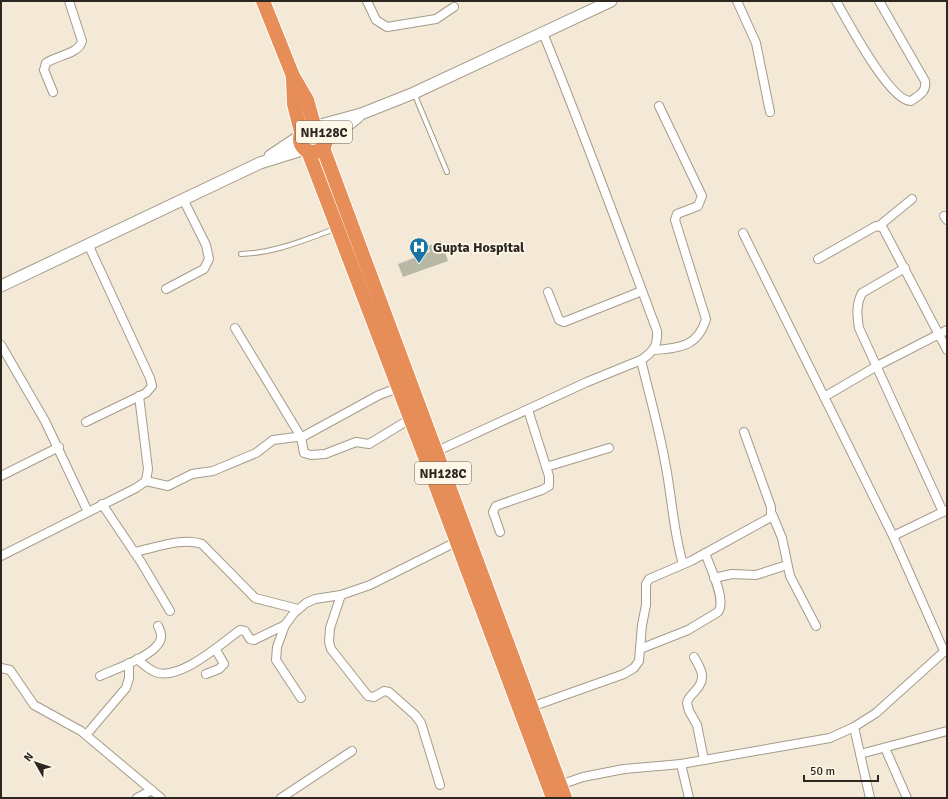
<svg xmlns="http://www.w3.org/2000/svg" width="948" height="799" font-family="Signika,sans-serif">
<rect width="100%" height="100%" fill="#f3e9d6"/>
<polygon fill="#b7b9a6" points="441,241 448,261 403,277 398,264 430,252 428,246"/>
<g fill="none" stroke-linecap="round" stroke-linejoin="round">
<g stroke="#a59b8a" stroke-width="6">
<g id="lane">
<polyline points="414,93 447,172"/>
<path d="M241,254C275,253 304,240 335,229"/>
</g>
</g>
<g stroke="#a59b8a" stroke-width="10">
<g id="street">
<polyline points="367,1 376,20 387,27 436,19 454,7"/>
<polyline points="737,1 756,43 770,112"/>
<path d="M836,1C847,20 890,102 911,101C919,95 927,92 925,81L879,1"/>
<path d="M53,92L44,70L46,63C55,56 79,54 82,41L69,1"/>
<polyline points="944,216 947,220"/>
<polyline points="879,226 912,199"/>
<polyline points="743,233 893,536 947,510"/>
<polyline points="818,259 876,226 883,228 947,350"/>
<path d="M905,268L862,293C856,304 857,315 859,328L943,512"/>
<polyline points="166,289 204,269 209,259 206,245 183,199"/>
<polyline points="548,292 559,320 564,322 642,291"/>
<polyline points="235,328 301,437 304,453 311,455 325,454 356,442 369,444 410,419"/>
<polyline points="1,345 45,421 88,512"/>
<path d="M654,350C679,348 698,347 706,319L675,220L677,214L698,206L702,196L659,106"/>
<path d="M641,360C649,394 659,428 665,462C672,496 673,531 683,564"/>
<polyline points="824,397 877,366 947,330"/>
<polyline points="86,422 146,393 152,386 150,378 88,244"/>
<path d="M435,452L587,382L641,360C653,352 658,346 657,331C620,231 583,131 543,33"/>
<polyline points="546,467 609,448"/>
<polyline points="1,476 59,447"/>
<polyline points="146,481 168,486 192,474 213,471 256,453 273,440 304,436 379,395 398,388"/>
<polyline points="102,504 141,562 170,611"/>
<polyline points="772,514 782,538 790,576 816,626"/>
<polyline points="500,532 493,512 496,506 542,490 549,486 549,476 528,410"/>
<polyline points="893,536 944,651"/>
<path d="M134,552C155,548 182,537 202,544L255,598L298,609"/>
<polyline points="1,556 136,488 146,481 148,469 139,396"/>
<polyline points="714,578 732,574 756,575 787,565"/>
<polyline points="341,595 330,628 329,642 331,649 368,696 374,697 384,691 389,692 415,715 421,723 440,785"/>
<path d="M640,649L688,630L718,612C727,601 710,567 705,553"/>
<path d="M694,657C701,669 707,678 696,690C693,694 688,697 687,703L689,711L697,725L704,760"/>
<path d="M137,659C143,664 148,669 155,672C179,682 222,643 240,630L245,631L250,639L254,640L285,625"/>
<polyline points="1,668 10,670 34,705 81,731 161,798"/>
<polyline points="206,674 219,669 224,664 216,650"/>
<path d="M100,676C114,669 163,654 161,635C161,632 159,628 158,626"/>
<polyline points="301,698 276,660 277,647 285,625 294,613 306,603 315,599 341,595 370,585 456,542"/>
<polyline points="531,707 624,674 634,668 639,661 642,625 646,605 646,584 649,579 691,561 771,517 771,507 744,432"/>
<polyline points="854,727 870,798"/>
<polyline points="86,735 126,688 129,678 129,663"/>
<polyline points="885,748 907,798"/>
<polyline points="860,754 947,731"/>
<polyline points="681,764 689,798"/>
<polyline points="557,786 583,777 624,769 681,764 830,738 854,727 876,713 947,649"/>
<polyline points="137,798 152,790"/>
<polyline points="281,798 352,751"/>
</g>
</g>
<g stroke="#a59b8a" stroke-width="13">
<g id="secondary">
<polyline points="317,126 361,114 414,93 611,1"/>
<polyline points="326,142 358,117"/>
<polyline points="270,156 300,136"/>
<polyline points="1,286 260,163 305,149"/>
</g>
</g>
<g stroke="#fff" stroke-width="16">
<g id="highway">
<polyline points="263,1 293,76 307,100 314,125"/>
<polyline points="293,79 294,104 301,132"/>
<circle cx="313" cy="139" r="13"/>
<polyline points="323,148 565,798"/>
<polyline points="308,151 425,457 553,798"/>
</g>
</g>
<use href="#lane" stroke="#fff" stroke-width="4"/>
<use href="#street" stroke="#fff" stroke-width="8"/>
<use href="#secondary" stroke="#fff" stroke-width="11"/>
<use href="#highway" stroke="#e78e58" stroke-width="14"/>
</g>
<defs>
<g id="hospital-pin" transform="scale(1)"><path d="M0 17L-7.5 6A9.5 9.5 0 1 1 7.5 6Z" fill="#1a74a3" stroke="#fef6e7"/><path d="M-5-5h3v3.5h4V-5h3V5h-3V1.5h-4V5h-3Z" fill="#fff"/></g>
</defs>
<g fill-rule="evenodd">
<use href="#hospital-pin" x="419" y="247"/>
</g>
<g text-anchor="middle" stroke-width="3.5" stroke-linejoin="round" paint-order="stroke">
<g fill="#fef6e7" stroke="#6b665c" stroke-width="1">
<rect x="296" y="121" width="56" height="22" rx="3"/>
<rect x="415" y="462" width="56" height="22" rx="3"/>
</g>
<g font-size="13" font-weight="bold" fill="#2c2821">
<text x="324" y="137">NH128C</text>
<text x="443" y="478">NH128C</text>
</g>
<g font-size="14" font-weight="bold" fill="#2c2821" stroke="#fef6e7" text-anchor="start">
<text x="433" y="252">Gupta Hospital</text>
</g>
</g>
<rect width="948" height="799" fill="none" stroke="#2c2821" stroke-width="4"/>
<g transform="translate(36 763) rotate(309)" stroke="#fef6e7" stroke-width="3" paint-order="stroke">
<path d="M0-3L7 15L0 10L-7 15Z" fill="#2c2821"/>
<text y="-6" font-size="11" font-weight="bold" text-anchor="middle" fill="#2c2821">N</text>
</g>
<path d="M804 775v6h74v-6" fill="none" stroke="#2c2821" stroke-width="2"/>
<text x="810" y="775" font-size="12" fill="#2c2821" stroke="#fef6e7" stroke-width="3" paint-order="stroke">50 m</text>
</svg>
